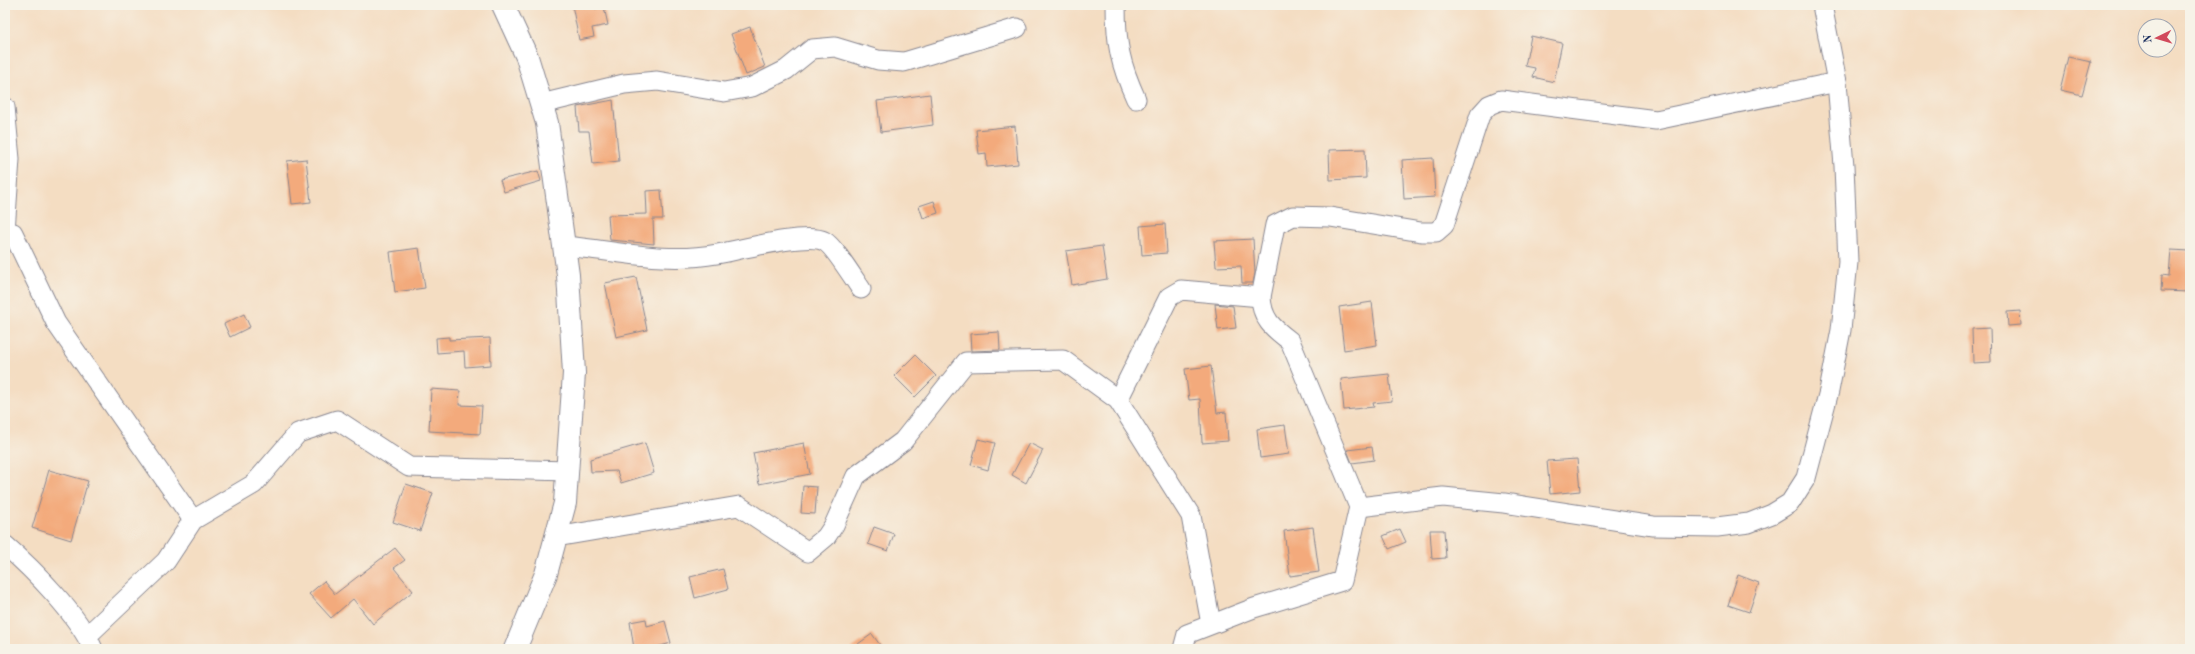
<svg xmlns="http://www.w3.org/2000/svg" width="2195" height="654" font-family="'Old Standard TT',serif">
<rect width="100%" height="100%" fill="#f7f3e8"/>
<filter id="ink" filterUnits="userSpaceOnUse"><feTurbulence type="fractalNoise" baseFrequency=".025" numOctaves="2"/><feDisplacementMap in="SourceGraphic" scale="8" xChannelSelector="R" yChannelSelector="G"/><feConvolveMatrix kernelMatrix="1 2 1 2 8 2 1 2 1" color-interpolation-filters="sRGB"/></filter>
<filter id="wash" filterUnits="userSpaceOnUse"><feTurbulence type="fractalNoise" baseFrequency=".012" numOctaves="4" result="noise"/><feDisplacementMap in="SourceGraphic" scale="16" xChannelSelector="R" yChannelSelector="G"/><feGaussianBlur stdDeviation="0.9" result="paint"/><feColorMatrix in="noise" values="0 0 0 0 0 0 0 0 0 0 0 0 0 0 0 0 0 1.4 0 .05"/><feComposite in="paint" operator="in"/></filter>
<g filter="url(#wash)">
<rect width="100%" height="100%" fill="#f4ddc2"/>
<g id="blocks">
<g fill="#f3aa7c">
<polygon points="572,5 594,5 595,9 604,7 608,25 592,28 594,37 579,40"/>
<polygon points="750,27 765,67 746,75 731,34"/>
<polygon points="1531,36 1562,43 1554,82 1533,77 1535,68 1525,66"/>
<polygon points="2068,57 2091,62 2082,95 2060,90"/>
<polygon points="930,94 933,125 881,132 877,101"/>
<polygon points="613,100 619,161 593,164 589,131 579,131 577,107"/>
<polygon points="1015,126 1018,164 987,167 986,153 979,154 976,130"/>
<polygon points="1365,149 1366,178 1330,180 1329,150"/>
<polygon points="1433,158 1435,197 1404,199 1402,160"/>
<polygon points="306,159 311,202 292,204 287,161"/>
<polygon points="538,171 541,181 504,192 500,180"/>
<polygon points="661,190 663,219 653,219 654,244 610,240 608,215 647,214 646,191"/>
<polygon points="934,201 938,213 923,218 919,206"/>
<polygon points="1165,224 1167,253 1142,255 1140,226"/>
<polygon points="1253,239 1255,273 1253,283 1242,283 1241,266 1216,267 1214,241"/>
<polygon points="1102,246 1107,279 1072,285 1066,251"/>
<polygon points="419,248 425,288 395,292 390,252"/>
<polygon points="2171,250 2190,251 2190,292 2161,291 2162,275 2169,276"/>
<polygon points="636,277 647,330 616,337 605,283"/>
<polygon points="1372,302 1377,345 1344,350 1339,307"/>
<polygon points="1215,304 1233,306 1236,328 1218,330"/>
<polygon points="2020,311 2021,325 2008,326 2007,312"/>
<polygon points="244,314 250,327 230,337 224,324"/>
<polygon points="1990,328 1991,362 1973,363 1972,329"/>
<polygon points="999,332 1000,350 971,351 970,334"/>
<polygon points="449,337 449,340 490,338 491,365 465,367 464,351 437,353 436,338"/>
<polygon points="915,355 936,376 915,397 894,376"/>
<polygon points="1211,366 1217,413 1226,412 1228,441 1202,443 1200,399 1189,400 1185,369"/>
<polygon points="1389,374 1392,401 1373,403 1374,407 1344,410 1341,379"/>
<polygon points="431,389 460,391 459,405 482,406 480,434 429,431"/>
<polygon points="1285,425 1289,454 1260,458 1257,429"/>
<polygon points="978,439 995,443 988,470 971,465"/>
<polygon points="645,443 654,473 621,483 617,471 591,472 590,459"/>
<polygon points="804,443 810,474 759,484 753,453"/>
<polygon points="1029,443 1043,450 1026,483 1012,475"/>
<polygon points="1372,447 1374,460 1352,463 1347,450"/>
<polygon points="1577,459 1580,491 1550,494 1547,461"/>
<polygon points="49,470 88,481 71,540 32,528"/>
<polygon points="406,484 433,493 420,531 393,522"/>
<polygon points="803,486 817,487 815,514 801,513"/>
<polygon points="874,527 894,534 888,551 868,544"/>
<polygon points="1313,527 1319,572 1290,576 1284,531"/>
<polygon points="1400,529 1406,542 1389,549 1383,536"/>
<polygon points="1430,530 1444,530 1446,558 1432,559"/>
<polygon points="395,548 405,560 394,568 413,591 373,624 353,599 331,618 309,594 324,581 335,594"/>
<polygon points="723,569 728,589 695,598 690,577"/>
<polygon points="1738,575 1759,583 1749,612 1728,605"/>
<polygon points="646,619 647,626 665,621 671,643 650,649 634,649 630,622"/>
<polygon points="872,634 883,649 851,649"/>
</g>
</g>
</g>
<g filter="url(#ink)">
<use href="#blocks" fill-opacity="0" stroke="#888690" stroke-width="1"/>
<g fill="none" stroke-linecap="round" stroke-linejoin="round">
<g stroke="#888690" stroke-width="21">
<g id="minor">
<path d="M1116,5C1116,44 1120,64 1136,99"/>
<polyline points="541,104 624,84 657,81 724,92 752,87 786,70 812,49 835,47 878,60 904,62 1017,28"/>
<polyline points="5,107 10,159 5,231"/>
<polyline points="5,233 13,233 56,323 193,520"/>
<path d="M563,246C615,250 663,264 717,254C739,250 806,232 824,241C833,245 854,279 861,289"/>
<polyline points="1118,400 1169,297 1181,290 1261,297"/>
<polyline points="1359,507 1443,497 1504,503 1653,526 1717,527 1749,523 1772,514 1790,503 1806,478 1829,391 1841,330 1848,262 1844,166 1837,82 1822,5"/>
<polyline points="556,537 739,506 808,552 826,537 834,525 856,476 903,441 966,362 1063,360 1118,400 1191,516 1211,624"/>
<path d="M5,545C34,570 78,615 93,649"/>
<polyline points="87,636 166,561 193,520 254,484 298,433 337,420 409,467 568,471"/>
<path d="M1183,649L1187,634L1254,608L1342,581L1359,507L1290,341C1273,328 1262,320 1261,297L1275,225L1293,216L1330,217L1421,232H1436L1444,225L1480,115L1489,105L1501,100L1656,120L1837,82"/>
</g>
</g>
<g stroke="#888690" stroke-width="24">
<polyline id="tertiary" points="503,5 527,57 547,123 568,275 574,373 565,503 546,574 515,649"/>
</g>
<use href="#minor" stroke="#fff" stroke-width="19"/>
<use href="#tertiary" stroke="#fff" stroke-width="22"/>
</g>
</g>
<rect width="2195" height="654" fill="none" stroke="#f7f3e8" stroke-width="20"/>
<g transform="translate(2157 38) rotate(265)"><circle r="19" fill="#f7f3e8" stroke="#9fa5b1"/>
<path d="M0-3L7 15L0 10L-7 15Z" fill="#d1495b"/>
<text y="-6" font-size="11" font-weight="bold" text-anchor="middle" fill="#1b2f5e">N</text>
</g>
</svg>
